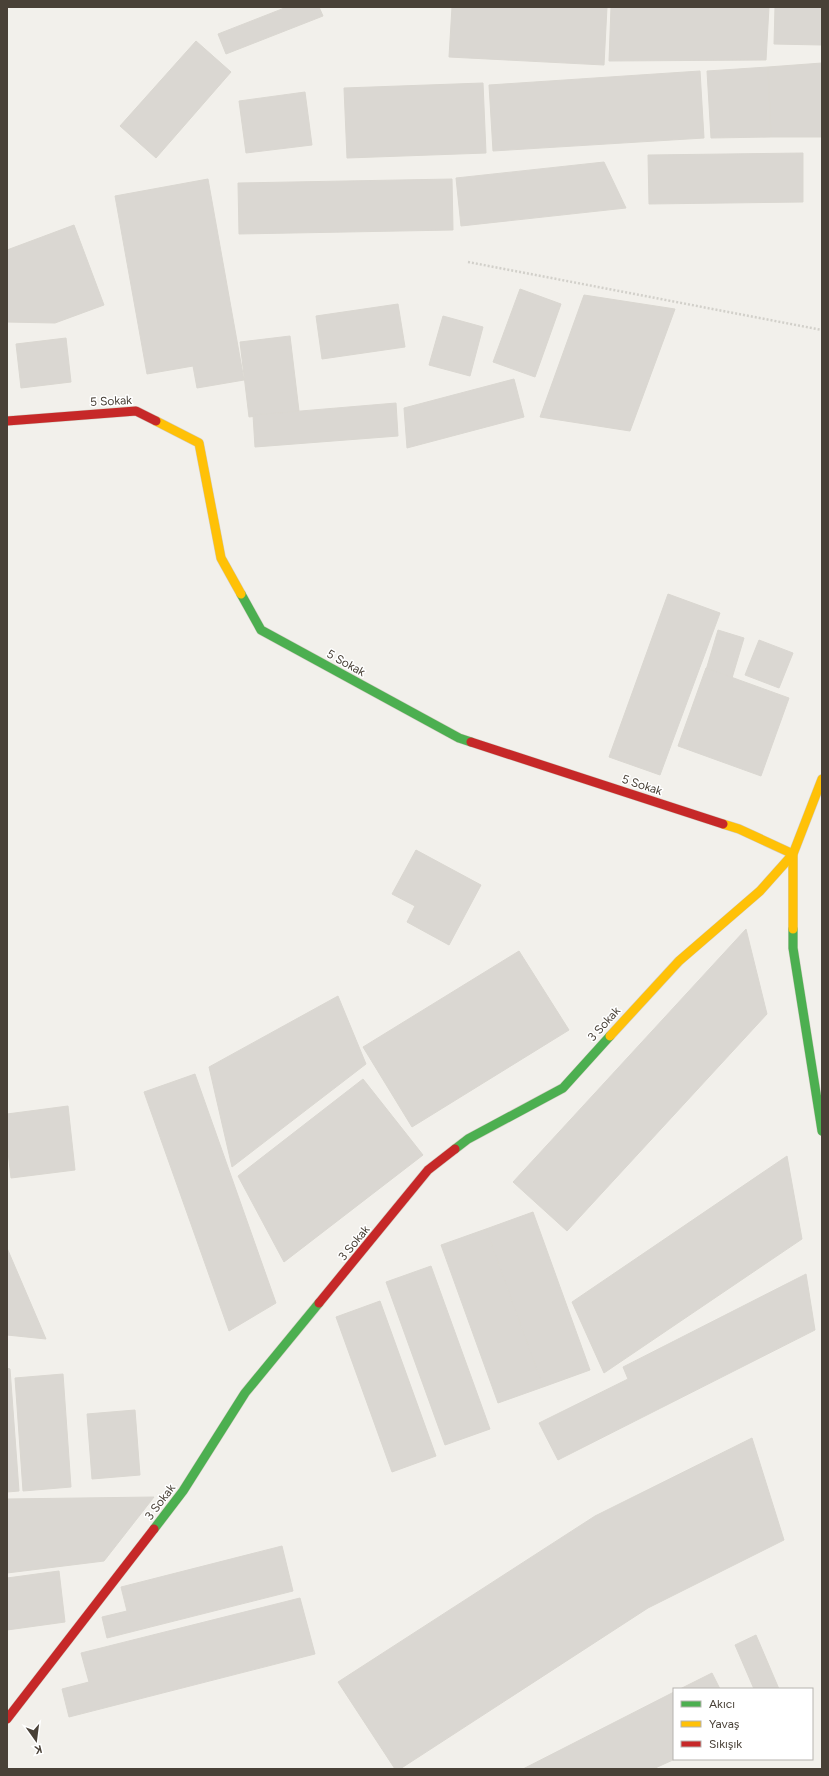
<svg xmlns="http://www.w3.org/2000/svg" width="829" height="1776" font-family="Figtree,sans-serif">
<rect width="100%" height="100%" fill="#f2f0eb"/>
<g fill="#dad7d2" stroke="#dad7d1">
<polygon points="287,7 319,7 323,16 226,54 218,34"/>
<polygon points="452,7 607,7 604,65 449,57"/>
<polygon points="611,7 769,7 766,60 609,61"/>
<polygon points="775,7 822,7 822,45 774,44"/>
<polygon points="196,41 231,72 156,158 120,126"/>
<polygon points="822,63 822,137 771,137 768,67"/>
<polygon points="768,67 771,137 711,138 707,71"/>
<polygon points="700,71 704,138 493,151 489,85"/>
<polygon points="483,83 486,153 347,158 344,88"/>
<polygon points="305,92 312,145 246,153 239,101"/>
<polygon points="803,153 803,202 649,204 648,155"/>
<polygon points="604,162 626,208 461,226 456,178"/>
<polygon points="208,179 244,380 197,388 193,366 147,374 115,196"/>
<polygon points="452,179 453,230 239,234 238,183"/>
<polygon points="74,225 104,305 55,323 7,322 7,250"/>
<polygon points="520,289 561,304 535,377 493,362"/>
<polygon points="584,295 675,309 630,431 540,417"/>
<polygon points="398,304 405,347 322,359 316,316"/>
<polygon points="443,316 483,327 470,376 429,365"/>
<polygon points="290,336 299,411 249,417 240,342"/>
<polygon points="66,338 71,382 21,388 16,344"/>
<polygon points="514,379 524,417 407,448 404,408"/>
<polygon points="396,403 398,436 255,447 253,415"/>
<polygon points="668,594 720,613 660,775 609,757"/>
<polygon points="718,630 744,638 732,678 706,670"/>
<polygon points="759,640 793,653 779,688 745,675"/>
<polygon points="706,668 789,698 761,776 678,746"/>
<polygon points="416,850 481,885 449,945 407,922 415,906 392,894"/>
<polygon points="746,929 767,1014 567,1231 513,1182"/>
<polygon points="519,951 569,1030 412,1127 363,1047"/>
<polygon points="338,996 366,1064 232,1167 209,1067"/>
<polygon points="195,1074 276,1303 229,1331 144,1092"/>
<polygon points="363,1079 423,1155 284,1262 238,1176"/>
<polygon points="68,1106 75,1170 11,1178 7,1143 7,1114"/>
<polygon points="787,1156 802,1239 604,1373 572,1302"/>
<polygon points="533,1212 590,1370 543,1387 486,1229"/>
<polygon points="486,1229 543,1387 498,1403 441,1245"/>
<polygon points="7,1248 46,1339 7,1335"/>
<polygon points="431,1266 490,1429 445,1445 386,1282"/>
<polygon points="806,1274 815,1330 558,1460 539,1423 628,1379 623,1367"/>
<polygon points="380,1301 436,1456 392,1472 336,1317"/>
<polygon points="7,1368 10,1369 19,1491 7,1492"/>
<polygon points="63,1374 71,1487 23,1491 15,1378"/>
<polygon points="135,1410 140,1475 92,1479 87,1414"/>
<polygon points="752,1438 784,1540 648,1608 400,1769 395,1769 338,1682 595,1516"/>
<polygon points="154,1497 104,1561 7,1573 7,1499"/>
<polygon points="282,1546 293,1591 107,1638 102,1617 127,1611 121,1587"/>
<polygon points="59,1571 65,1622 7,1630 7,1578"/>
<polygon points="300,1598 315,1654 69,1717 62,1689 89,1682 81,1653"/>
<polygon points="756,1635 779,1689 754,1689 735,1645"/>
<polygon points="712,1673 720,1689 680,1689"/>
<polygon points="674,1692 675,1759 653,1769 523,1769"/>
</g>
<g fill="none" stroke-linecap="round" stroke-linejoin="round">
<g stroke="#d2cdc2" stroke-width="10">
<g id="fast">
<polyline points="241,594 261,630 459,738 471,742"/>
<polyline points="793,929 793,948 822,1131"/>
<polyline points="455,1149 468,1139 563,1088 610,1036"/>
<polyline points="154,1529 183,1491 245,1393 319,1303"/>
</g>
</g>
<g stroke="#d2cdc2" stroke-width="10">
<g id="slow">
<polyline points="156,421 199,443 221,558 241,594"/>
<polyline points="793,929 793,854 822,779"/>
<polyline points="610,1036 679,961 760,891 793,854 739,829 723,824"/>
</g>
</g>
<g stroke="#d2cdc2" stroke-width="10">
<g id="jam">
<polyline points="7,421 136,411 156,421"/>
<polyline points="471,742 723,824"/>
<polyline points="319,1303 428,1170 455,1149"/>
<polyline points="7,1719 154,1529"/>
</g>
</g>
<polyline stroke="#d2d0ca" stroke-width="2.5" stroke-dasharray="2 2" stroke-linecap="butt" points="468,262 822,330"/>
<use href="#fast" stroke="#4caf50" stroke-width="9"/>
<use href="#slow" stroke="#ffc107" stroke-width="9"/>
<use href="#jam" stroke="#c62828" stroke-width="9"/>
</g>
<g text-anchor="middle" stroke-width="3" stroke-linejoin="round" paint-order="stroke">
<g font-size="12" fill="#494137" stroke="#fff">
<text transform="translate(111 401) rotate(-3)" y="4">5 Sokak</text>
<text transform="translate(346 663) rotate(29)" y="4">5 Sokak</text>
<text transform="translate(642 785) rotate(18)" y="4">5 Sokak</text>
<text transform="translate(604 1024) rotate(-48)" y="4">3 Sokak</text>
<text transform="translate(354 1243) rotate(-51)" y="4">3 Sokak</text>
<text transform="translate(160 1502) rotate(-53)" y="4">3 Sokak</text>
</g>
</g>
<rect width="829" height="1776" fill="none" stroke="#494137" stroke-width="16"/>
<rect x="673" y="1688" width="140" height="72" fill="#ffffff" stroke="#b6b3af"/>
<rect x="681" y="1701" width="20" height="6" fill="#4caf50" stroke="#b6b3af"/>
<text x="709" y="1708" font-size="12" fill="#494137">Akıcı</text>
<rect x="681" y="1721" width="20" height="6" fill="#ffc107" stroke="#b6b3af"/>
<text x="709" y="1728" font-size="12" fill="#494137">Yavaş</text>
<rect x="681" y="1741" width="20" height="6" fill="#c62828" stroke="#b6b3af"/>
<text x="709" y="1748" font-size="12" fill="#494137">Sıkışık</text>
<g transform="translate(36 1740) rotate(166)" stroke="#ffffff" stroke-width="3" paint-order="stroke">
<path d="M0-3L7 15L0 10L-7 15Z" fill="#494137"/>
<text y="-6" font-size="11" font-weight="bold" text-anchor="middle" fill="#494137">K</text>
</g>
</svg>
